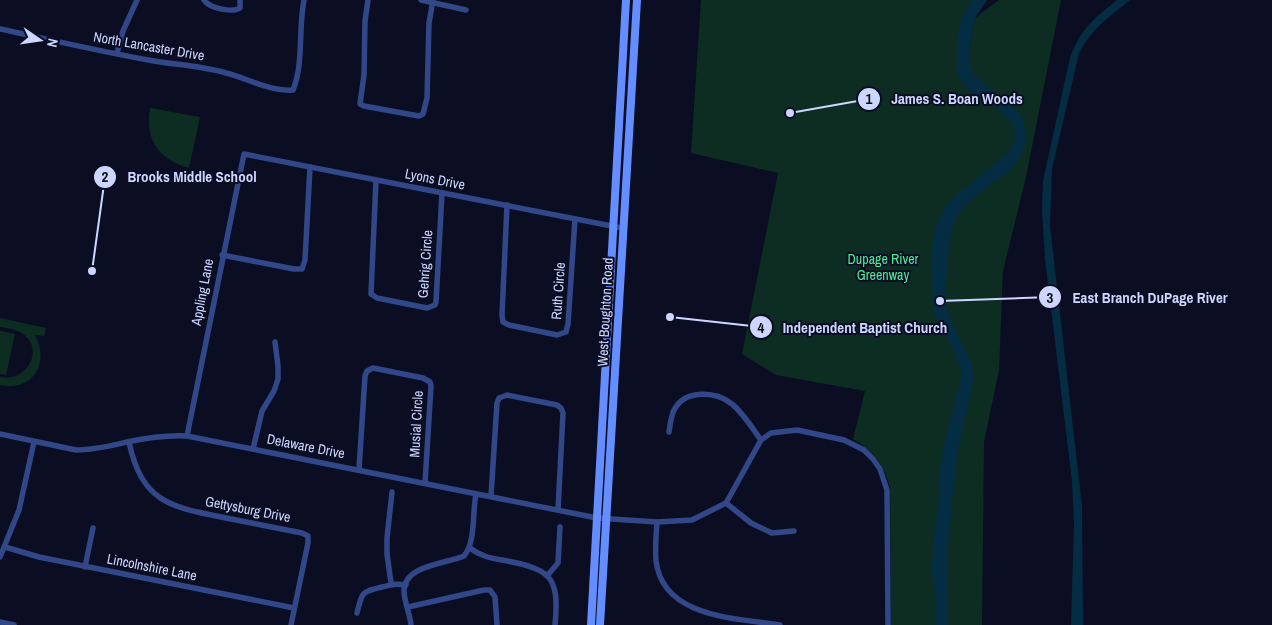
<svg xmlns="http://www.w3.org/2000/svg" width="1272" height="625" font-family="'Archivo Narrow',sans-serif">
<rect width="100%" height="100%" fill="#0b0e23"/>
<g fill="#0d2d23">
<path d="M701,0H974L957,38L958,72L969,62V49L975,18L999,0H1061L1026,177L1003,271L999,370L984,442L982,625H891L890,488C885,466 873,450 853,439L865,391L776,375L742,354L778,173L691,153Z"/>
<path d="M150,108L200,117L189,168C158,159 145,140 150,108Z"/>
<path d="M0,318L46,328L44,336L35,335C50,363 33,392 0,385V377C29,383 46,346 20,332C14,329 6,328 0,327Z"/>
<polygon points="0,331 15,334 6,375 0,374"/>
</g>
<g fill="#042d43">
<polygon points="972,0 987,0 975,18 969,49 969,62 972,73 1017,111 1022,118 1025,131 1025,144 1017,162 1010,170 973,198 958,214 952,228 948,257 945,296 948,312 964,350 972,362 973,382 958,449 954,479 948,546 947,625 935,625 935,593 932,572 934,535 940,490 938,483 944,445 962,372 951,345 933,311 932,249 935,230 942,212 955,196 1008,153 1015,140 1016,131 1013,123 998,109 974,94 963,84 957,73 957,38 962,17"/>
<path d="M1117,0H1130C1109,17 1092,28 1079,53L1052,169L1050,226L1082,507L1083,625H1071L1074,525L1072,481L1045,259L1042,210L1043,181L1070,58C1081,28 1094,19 1117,0Z"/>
</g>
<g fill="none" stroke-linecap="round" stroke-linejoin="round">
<g stroke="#314787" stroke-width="5.5">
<path d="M204,0C209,8 232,13 240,8V0"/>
<polyline points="368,0 365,21 364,75 360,104 364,106 419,116 423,114 427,98 429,23 433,0"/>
<polyline points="421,0 466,10"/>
<path d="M0,29C51,40 103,52 154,61C178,65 202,66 226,73C247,78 270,92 293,90C304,63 298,30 304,0"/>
<polyline points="117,53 123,31 137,0"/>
<polyline points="376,180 371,294 377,298 427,308 435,305 436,302 442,193"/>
<polyline points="507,205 502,315 503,322 509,325 557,335 566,332 568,324 575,219"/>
<polyline points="222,255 294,269 302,269 305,260 310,167"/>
<path d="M669,432C670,425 671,416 674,410C685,389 716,391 732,404C743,413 753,429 761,440L771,433L797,430L844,440L864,450L873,459L880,469L887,490L888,625"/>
<path d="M0,434L76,450C94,450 110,446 127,442C146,438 168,435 187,436L597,518L657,522L692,520L726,503L761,440"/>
<polyline points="187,436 244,154 622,228"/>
<path d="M129,442C142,503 171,507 226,518C251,523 277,528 302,533L308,536V543L291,625"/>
<polyline points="253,449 262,411 274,391 278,379 278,366 275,342"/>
<polyline points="359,469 365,376 367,371 373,368 423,378 430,382 431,386 425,483"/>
<polyline points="491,496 497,403 499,398 507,395 557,405 561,408 563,413 558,510"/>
<polyline points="726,503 751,523 772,533 794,531"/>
<path d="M657,522C656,535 655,548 656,561C663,618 736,618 780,625"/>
<polyline points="5,547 39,557 294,608"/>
<path d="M470,548C480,556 490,558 502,560C549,569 560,574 555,625"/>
<polyline points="0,557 19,510 34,442"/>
<polyline points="85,567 93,528"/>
<polyline points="547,576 558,563 560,527"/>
<polyline points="391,583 387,554 387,538 392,492"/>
<polyline points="408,607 484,590 490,590 495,597 497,625"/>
<path d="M357,613C362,591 362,592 382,587C392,585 394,583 406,585"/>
<polyline points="0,622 14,625"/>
<path d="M411,625C410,614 404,601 404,591C404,565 446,564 464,556C476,542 472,513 476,494"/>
</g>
<g stroke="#648dff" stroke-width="8">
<polyline points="591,625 626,0"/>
<polyline points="600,625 637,0"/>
</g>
</g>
<g text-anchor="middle" stroke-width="4" stroke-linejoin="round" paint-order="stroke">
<g font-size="14" fill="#cdd6ff" stroke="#0b0e23">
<text transform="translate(149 46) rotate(10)" y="5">North Lancaster Drive</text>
<text transform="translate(435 179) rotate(11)" y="5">Lyons Drive</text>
<text transform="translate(425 264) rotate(-86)" y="5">Gehrig Circle</text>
<text transform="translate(558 291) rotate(-86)" y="5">Ruth Circle</text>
<text transform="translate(202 292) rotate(-79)" y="5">Appling Lane</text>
<text transform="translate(605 312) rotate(-87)" y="5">West Boughton Road</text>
<text transform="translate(416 424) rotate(-87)" y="5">Musial Circle</text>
<text transform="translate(306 446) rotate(11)" y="5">Delaware Drive</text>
<text transform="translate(248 509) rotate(11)" y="5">Gettysburg Drive</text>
<text transform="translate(152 567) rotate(11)" y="5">Lincolnshire Lane</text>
</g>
<g font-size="14" fill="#4ceb95" stroke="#0b0e23">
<text x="883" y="264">Dupage River<tspan x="883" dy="16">Greenway</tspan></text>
</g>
</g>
<path fill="none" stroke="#cdd6ff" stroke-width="2" d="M790 113L869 99M92 271L105 177M940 301L1050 297M670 317L761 327"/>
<g fill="#cdd6ff" stroke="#0b0e23" stroke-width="2">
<circle cx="790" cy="113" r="5"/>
<circle cx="92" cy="271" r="5"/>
<circle cx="940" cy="301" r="5"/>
<circle cx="670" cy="317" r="5"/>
<circle cx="869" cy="99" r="12"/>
<circle cx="105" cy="177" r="12"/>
<circle cx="1050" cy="297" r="12"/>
<circle cx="761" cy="327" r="12"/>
</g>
<g font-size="15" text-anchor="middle" font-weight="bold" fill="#111">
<text x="869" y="104">1</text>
<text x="105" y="182">2</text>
<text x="1050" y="303">3</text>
<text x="761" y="333">4</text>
</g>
<g font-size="15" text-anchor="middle" font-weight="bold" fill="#cdd6ff" stroke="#0b0e23" stroke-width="4" stroke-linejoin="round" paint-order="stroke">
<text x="957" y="104">James S. Boan Woods</text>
<text x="192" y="182">Brooks Middle School</text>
<text x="1150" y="303">East Branch DuPage River</text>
<text x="865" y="333">Independent Baptist Church</text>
</g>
<g transform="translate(40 40) rotate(103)" stroke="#0b0e23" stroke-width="4" paint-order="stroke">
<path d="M0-4L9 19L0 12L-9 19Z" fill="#cdd6ff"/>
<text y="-8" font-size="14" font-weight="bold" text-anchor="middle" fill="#cdd6ff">N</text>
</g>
</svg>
